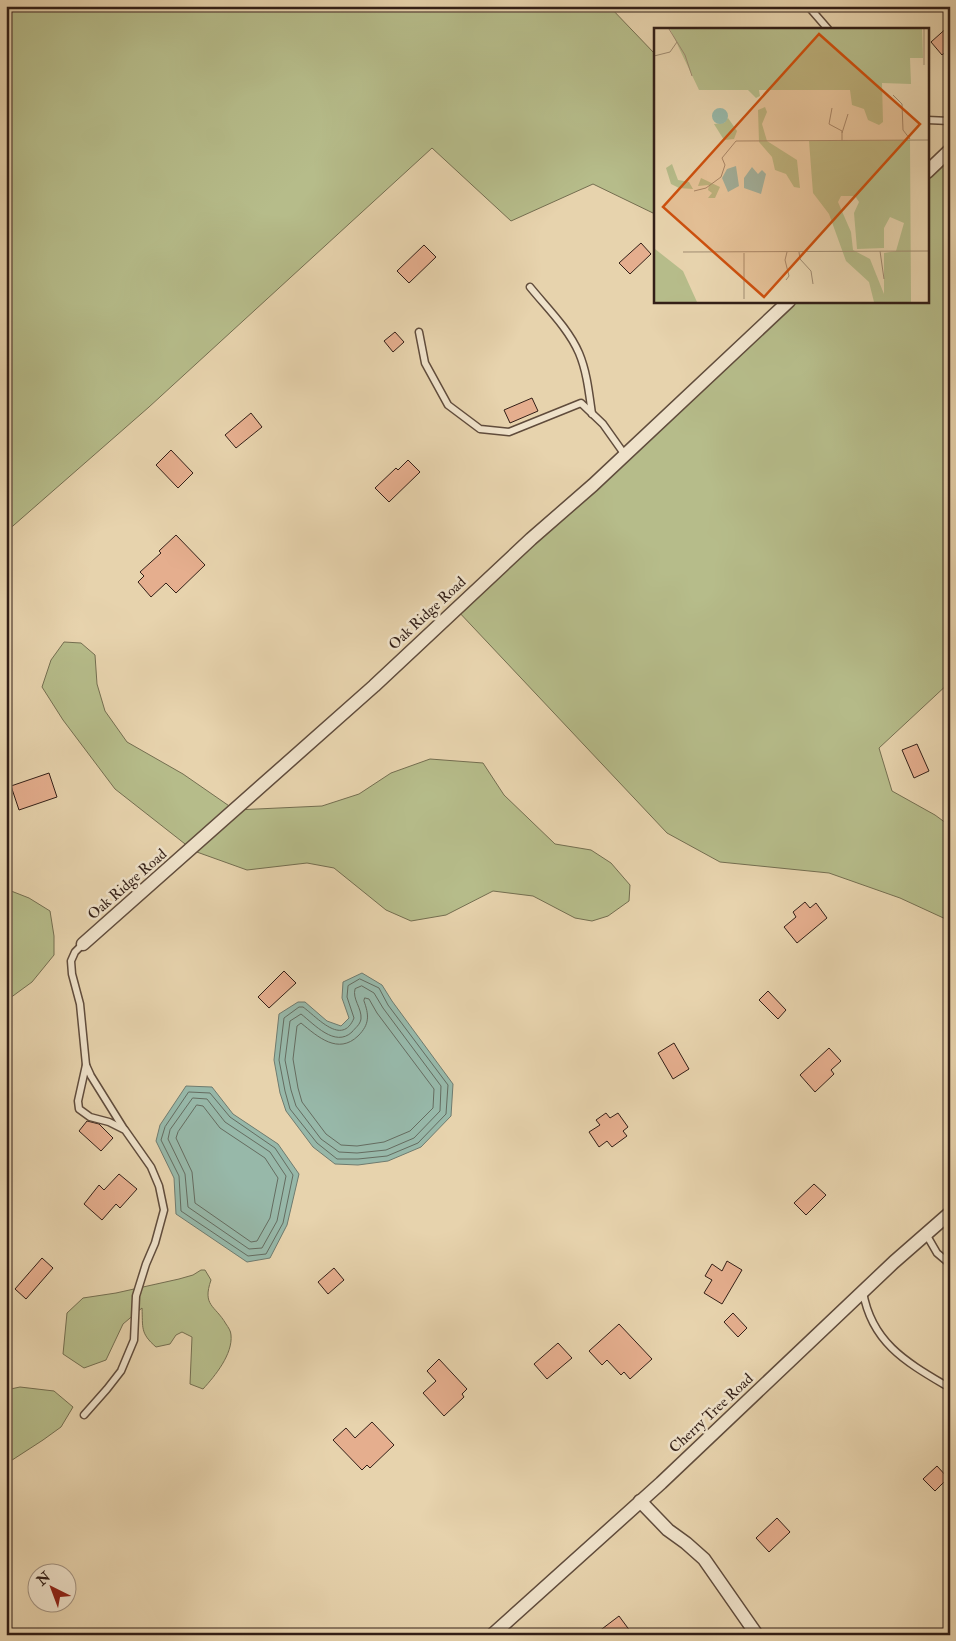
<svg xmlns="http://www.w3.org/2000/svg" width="956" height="1641" font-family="'IM FELL Double Pica',serif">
<rect width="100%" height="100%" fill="#e7d3ad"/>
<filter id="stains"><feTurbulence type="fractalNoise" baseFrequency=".004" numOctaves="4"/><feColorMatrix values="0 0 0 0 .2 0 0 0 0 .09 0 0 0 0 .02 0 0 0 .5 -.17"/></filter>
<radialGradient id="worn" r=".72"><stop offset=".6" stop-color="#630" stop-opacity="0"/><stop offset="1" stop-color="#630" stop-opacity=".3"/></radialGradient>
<g fill="#b6bc8a" stroke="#746e50">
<polygon points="6,6 609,6 655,54 655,214 593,184 511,221 432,148 149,407 6,532"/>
<polygon points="950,157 950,682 879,748 892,791 935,815 950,826 950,921 900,898 829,873 720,862 667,833 456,609 793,301 927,301 927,178"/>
<polygon points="64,642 81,643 95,655 97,684 105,711 127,742 183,774 235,810 322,806 359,794 391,773 430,759 483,763 504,795 555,844 591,850 611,863 630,885 629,901 608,916 592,921 575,918 533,896 493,891 446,915 411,921 386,910 334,868 307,863 247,870 194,851 115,789 63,720 42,687 51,660"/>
<polygon points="6,889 29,898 50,911 54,936 54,955 32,982 6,1001"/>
<path d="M201,1270H205L211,1280C202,1306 215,1305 226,1324C228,1327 231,1331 231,1335C233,1354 215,1376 203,1389L190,1384L192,1337L182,1332L176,1335L170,1344L156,1347C140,1333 143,1328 142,1308L123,1324L106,1360L84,1368L63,1354L67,1313L83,1298L116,1293L179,1279L193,1275Z"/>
<polygon points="20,1387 54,1391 73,1407 61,1427 43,1440 6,1464 6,1390"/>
</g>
<g fill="#97b8a9" stroke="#6f7b6f">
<polygon points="362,973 382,985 392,1001 453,1084 451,1116 421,1147 388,1161 358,1165 335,1164 313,1147 286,1111 280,1093 274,1060 279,1014 298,1002 305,1002 327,1021 341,1026 349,1018 342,998 343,982"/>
<polygon points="186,1086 212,1087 233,1114 278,1144 299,1174 287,1225 270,1258 247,1262 176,1214 174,1178 156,1141 160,1125"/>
</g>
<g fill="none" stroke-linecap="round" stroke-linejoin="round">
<g stroke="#656c60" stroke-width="1">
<path d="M360,979L379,988L388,1005L448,1085L446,1114L418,1143L387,1156L358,1159H337L317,1143L290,1109L285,1091L279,1060L284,1018L299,1007H303C317,1017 342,1047 354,1018L347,997L348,986Z"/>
<path d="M362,986L374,993L383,1008L441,1086L440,1111L414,1138L386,1150L357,1153L339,1152L321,1139L296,1106L291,1090L285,1060L290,1021L301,1014C314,1024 335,1048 352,1032C355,1028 360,1025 361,1019C362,1008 352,999 355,989Z"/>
<path d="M365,998L369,999L377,1013L434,1089L433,1108L410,1131L384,1142L357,1146L341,1145L326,1134L302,1102L298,1088L293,1059L297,1026L301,1023C318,1037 338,1055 358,1036C370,1024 369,1015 364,1001Z"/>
<polygon points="189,1092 210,1093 230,1117 275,1148 293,1175 283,1223 266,1254 248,1256 181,1211 179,1176 161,1140 165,1127"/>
<polygon points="193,1098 207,1099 225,1122 270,1152 286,1176 277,1221 262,1248 249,1249 188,1207 185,1174 168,1139 170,1130"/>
<polygon points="197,1105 203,1106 220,1128 265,1158 278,1178 270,1218 257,1241 251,1242 195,1203 192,1172 176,1138 178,1132"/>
</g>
</g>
<g fill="#e5ae8e" stroke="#331f17">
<polygon points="950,25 950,48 942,55 931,42"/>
<polygon points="641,243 651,254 630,274 619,263"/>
<polygon points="424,245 436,257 409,283 397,271"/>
<polygon points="395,332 404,342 393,352 384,341"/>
<polygon points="532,398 538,411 510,423 504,410"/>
<polygon points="251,413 262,427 236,448 225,435"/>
<polygon points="171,450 193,473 178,488 156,465"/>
<polygon points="408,460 420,472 389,502 375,488 396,468 398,470"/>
<polygon points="176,535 205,565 176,593 166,583 151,597 138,582 144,576 140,572 161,553 159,551"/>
<polygon points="917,744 929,771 914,778 902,750"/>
<polygon points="49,773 57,797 19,810 11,786"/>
<polygon points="805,902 810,908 816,903 827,918 797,943 784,927 796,917 793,912"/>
<polygon points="284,971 296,983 269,1008 258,997"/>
<polygon points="768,991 786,1010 778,1019 759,1000"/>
<polygon points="674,1043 689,1069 673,1079 658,1053"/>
<polygon points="829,1048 841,1061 831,1070 834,1074 815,1092 800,1075"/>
<polygon points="606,1113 610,1118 618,1113 628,1127 623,1131 627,1136 612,1147 607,1141 599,1147 589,1132 600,1125 596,1120"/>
<polygon points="87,1121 99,1124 113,1138 101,1151 79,1131"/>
<polygon points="119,1174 137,1189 120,1208 116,1204 102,1220 84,1204 99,1185 104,1190"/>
<polygon points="814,1184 826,1195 806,1215 794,1203"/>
<polygon points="42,1258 53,1268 26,1299 15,1289"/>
<polygon points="727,1261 742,1270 722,1304 704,1293 712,1280 705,1276 712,1264 722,1271"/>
<polygon points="334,1268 344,1280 328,1294 318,1282"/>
<polygon points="733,1313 747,1328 738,1337 724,1322"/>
<polygon points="619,1324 652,1359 630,1379 624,1372 621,1375 607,1360 602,1365 589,1351"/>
<polygon points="558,1343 572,1358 547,1379 534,1364"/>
<polygon points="439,1359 467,1389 462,1394 464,1397 444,1416 423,1393 436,1381 427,1371"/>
<polygon points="372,1422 394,1445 370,1468 367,1465 362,1470 333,1440 346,1428 355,1438"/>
<polygon points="937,1466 948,1478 935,1491 923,1479"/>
<polygon points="777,1518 790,1532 769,1552 756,1538"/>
<polygon points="619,1616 633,1635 594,1635"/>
</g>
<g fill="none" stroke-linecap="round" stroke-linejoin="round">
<g stroke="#604c3c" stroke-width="9">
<g id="service">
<polyline points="808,6 828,29"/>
<polyline points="927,120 950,121"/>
<path d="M530,287C547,308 568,328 579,353C587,372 589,393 592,414"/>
<polyline points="419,332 425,363 448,405 480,429 509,432 581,403 603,424 625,455"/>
<polyline points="83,944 75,952 71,961 72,974 80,1004 86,1065 78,1101 79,1109 90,1117 109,1122 125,1130 151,1167 159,1186 164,1210 155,1243 146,1264 136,1296 134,1340 121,1371 107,1389 84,1415"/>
<polyline points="86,1065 91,1076 124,1129"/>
<polyline points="926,1234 937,1253 950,1264"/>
<path d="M863,1292C872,1344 908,1363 950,1388"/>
</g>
</g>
<g stroke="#604c3c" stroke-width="15">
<g id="minor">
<polyline points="927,172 950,150"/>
<polyline points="83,944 374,686 531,539 593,485 789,301"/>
<polyline points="640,1501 668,1530 686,1543 704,1559 757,1635"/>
<polyline points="492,1635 661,1483 894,1262 950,1213"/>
</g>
</g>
<use href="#service" stroke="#efe2ca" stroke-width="6"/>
<use href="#minor" stroke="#efe2ca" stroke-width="12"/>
</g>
<g text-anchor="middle" stroke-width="5" stroke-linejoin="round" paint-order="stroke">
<g font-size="15" fill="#331f17" stroke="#efe2ca">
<text transform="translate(427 613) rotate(-43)" y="5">Oak Ridge Road</text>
<text transform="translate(127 884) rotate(-41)" y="5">Oak Ridge Road</text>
<text transform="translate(711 1413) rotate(-43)" y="5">Cherry Tree Road</text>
</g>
</g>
<g transform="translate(654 28)">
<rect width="275" height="275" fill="#e7d3ad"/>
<path d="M16,1H268L269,30H256L257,56L228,55L229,94L225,97L214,92L210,81L198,77L196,62H105L106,68L102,70L94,62H45ZM111,79L113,84L108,96L113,113L143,132L146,160L140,159L132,146L121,142L118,129L105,114L104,82ZM74,90L83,103L80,111L70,112L60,96L70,95ZM256,112L257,274H220L215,254L192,233L175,186L159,165L155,113ZM187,168H201L205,174L200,185L203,221L230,220V200L236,189L250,195L242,223L230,225V266L216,231L199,222L197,204L184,174ZM0,136L1,221L29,243L43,274H0ZM18,136L24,152L35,154L39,161L25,160L17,156L12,140ZM47,150L66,159L61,170H54L58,165L54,162L55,157L44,158Z" fill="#b6bc8a" fill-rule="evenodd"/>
<path d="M58 88a8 8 0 1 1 16 0a8 8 0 1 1-16 0ZM82,138L85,158L74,164L68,150L73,141ZM98,139L104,146L108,142L112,146L107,166L90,160V150Z" fill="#97b8a9"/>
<path fill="none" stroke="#9f8b71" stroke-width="1" d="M15,1L31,27L38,48M270,1V37M0,28L16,24L23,14M239,67L248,76L249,102L256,111M178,80L175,96L188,103V113M188,105L194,86M40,163L52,160L67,149L71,137L68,130L82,113L275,112M226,223L230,251M29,224L275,223M145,224L146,231L157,243L159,256M90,225V271M132,252L135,248L131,232L133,224"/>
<path fill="#cd500e" fill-opacity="0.15" stroke="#cd500e" stroke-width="2.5" d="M165,6L266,96L110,269L9,179Z"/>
<rect width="275" height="275" fill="none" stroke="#331f17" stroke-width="2.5"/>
</g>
<rect width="956" height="1641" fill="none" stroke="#e7d3ad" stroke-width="25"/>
<rect x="8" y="8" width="941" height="1626" fill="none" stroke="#331f17" stroke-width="2.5"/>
<rect x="12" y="12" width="931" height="1616" fill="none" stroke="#331f17"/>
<g transform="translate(52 1588) rotate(318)"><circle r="24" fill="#efe2ca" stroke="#a49482"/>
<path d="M0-4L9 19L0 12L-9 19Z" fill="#8f2418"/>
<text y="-8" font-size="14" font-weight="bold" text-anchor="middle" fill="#331f17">N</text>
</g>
<rect width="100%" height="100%" filter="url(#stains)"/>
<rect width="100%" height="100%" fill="url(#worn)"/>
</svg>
